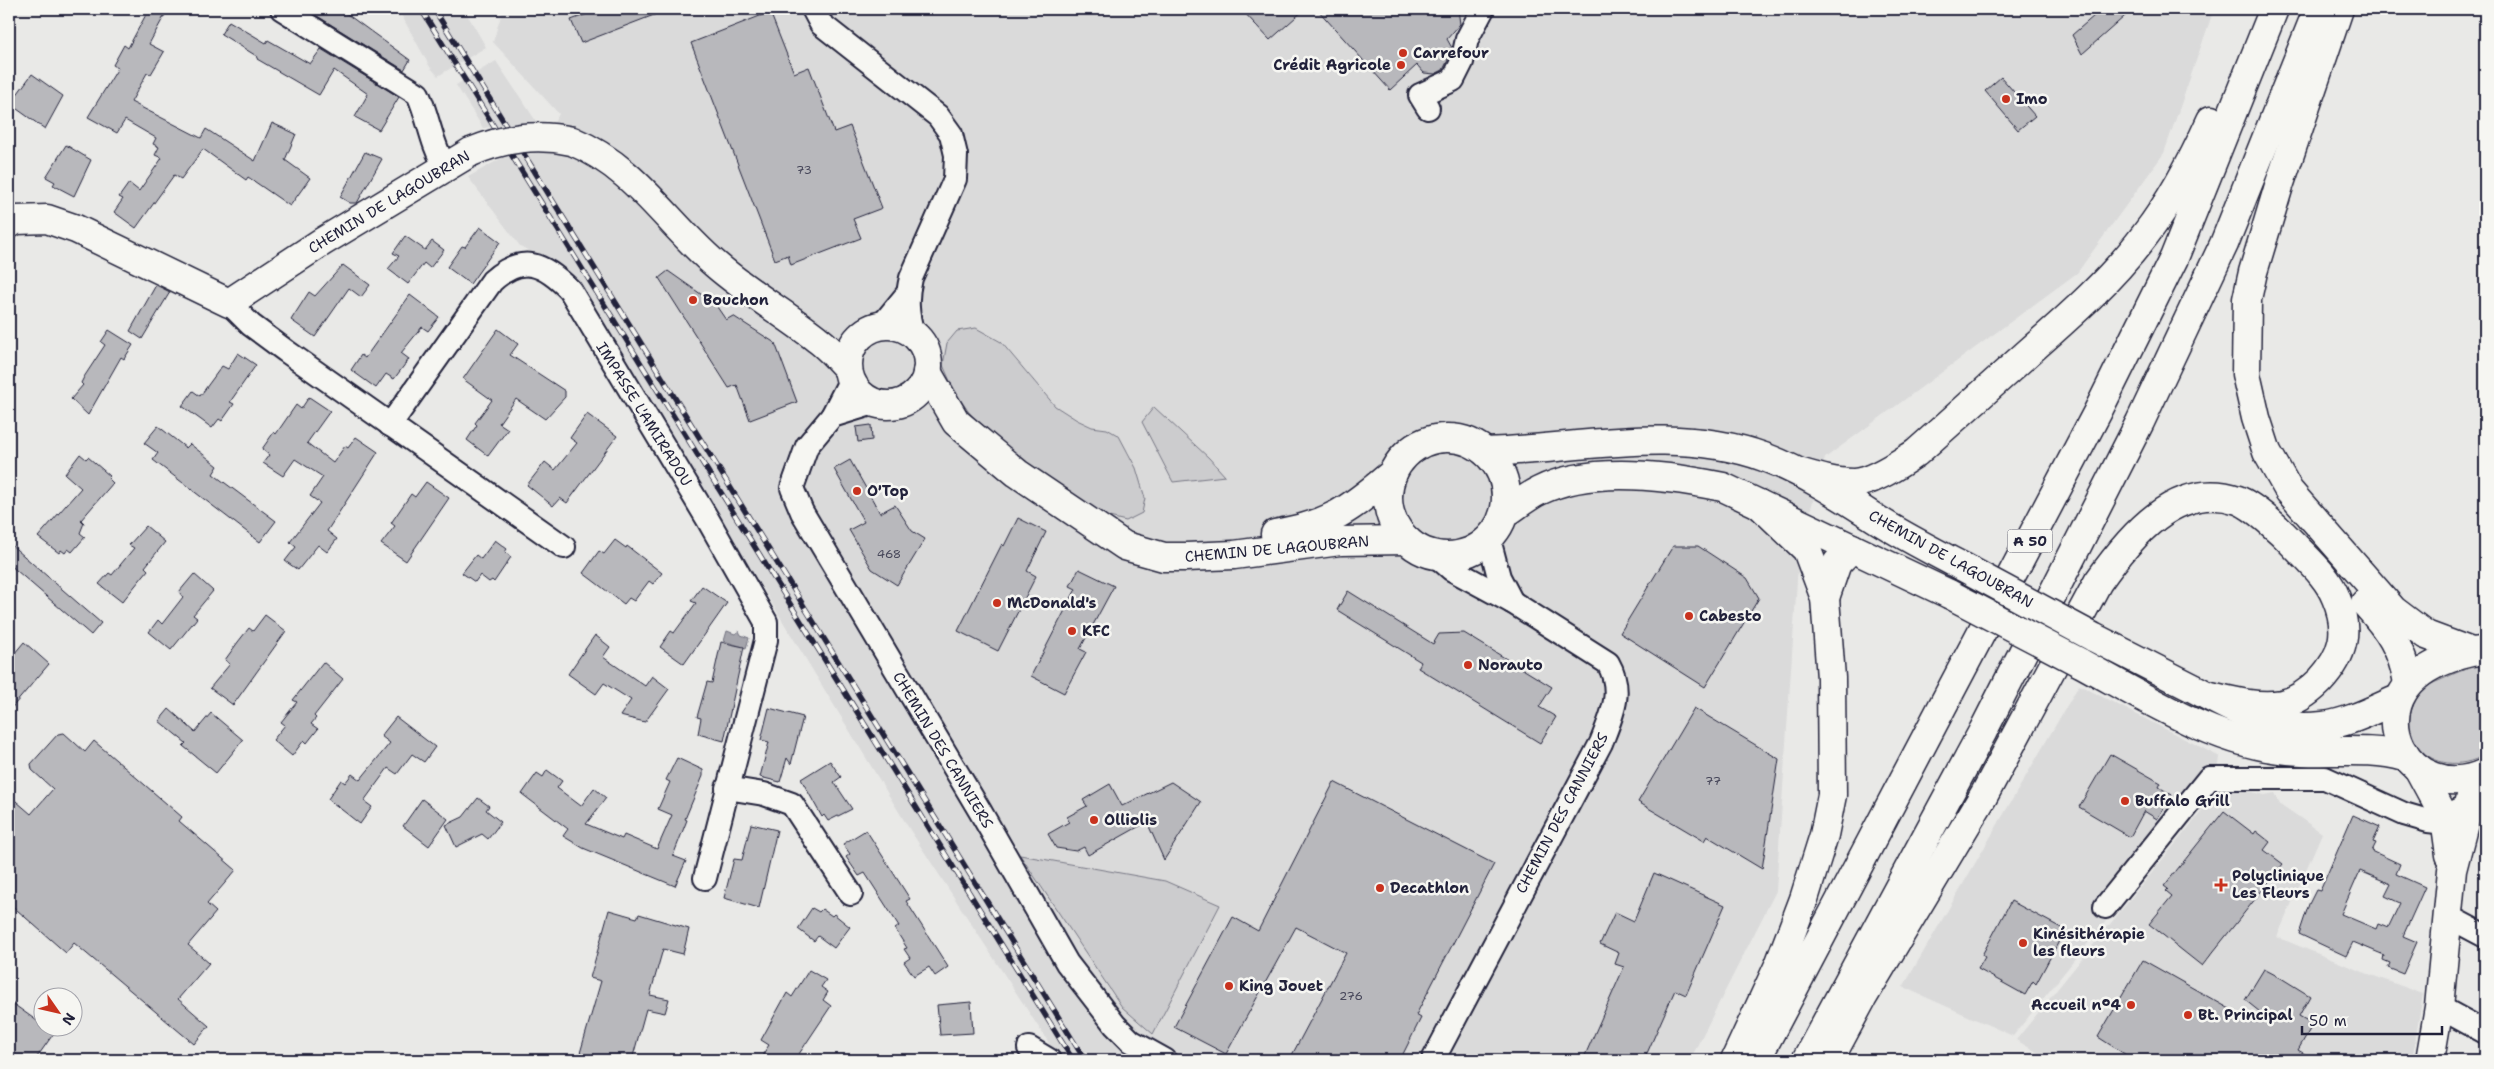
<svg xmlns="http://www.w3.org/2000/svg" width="2494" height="1069" font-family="'Shantell Sans',sans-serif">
<rect width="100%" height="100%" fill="#e9e9e7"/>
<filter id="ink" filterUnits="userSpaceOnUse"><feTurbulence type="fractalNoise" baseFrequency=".02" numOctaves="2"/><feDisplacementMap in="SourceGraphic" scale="10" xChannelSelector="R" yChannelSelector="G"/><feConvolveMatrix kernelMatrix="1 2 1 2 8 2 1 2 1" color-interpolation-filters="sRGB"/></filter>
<g filter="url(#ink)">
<g fill="#dadada" fill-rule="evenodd">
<polygon points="398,9 464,9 486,47 438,76 430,67"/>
<path d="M503,9H2214L2164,153L2077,273L1825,458L1799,551L1776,891L1690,1060H1060L910,830L723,523L548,261L520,246L468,177L502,158L537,153L559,114L493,42ZM1001,342L1055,406L1077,420L1092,427L1107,429L1129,453L1139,480L968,411L954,390L943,365ZM1020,855L1165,881L1122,1007L1091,960Z"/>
<polygon points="496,61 536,121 483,128 456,85"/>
<polygon points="2079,685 2220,757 2216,785 2013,1036 1903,987"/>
<polygon points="2223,785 2265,795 2275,793 2280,804 2322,833 2277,937 2355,969 2423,994 2412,1060 2050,1060 2016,1040"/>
</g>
<g fill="#ccccce" stroke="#777784">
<polygon points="976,328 1001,342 1055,406 1077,420 1092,427 1107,429 1119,436 1136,468 1145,498 1142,513 1126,521 1105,516 1075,501 990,436 968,411 954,390 943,365 947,343 957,331"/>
<polygon points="1154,407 1209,458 1225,476 1173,482 1142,422"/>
<path d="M2485,665V755C2432,784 2384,732 2425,688C2429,684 2439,681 2445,678C2459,671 2470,667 2485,665Z"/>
<polygon points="1020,855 1165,881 1220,905 1153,1034 1122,1007"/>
</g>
<polygon fill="#a5a5ac" stroke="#71717f" points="727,631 735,634 739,631 741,635 749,638 746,648 724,641"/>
<g fill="#b8b8bc" stroke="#22223b" fill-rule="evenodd">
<polygon points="149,9 168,9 149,44 164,52 151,74 147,73 131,102 201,138 206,129 255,161 272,123 296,134 285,160 310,178 290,206 248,177 246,180 203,149 181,179 174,175 136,228 114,212 123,199 119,197 129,183 139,191 162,158 155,155 159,147 153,144 156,138 125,120 117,133 88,117 118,68 113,65 124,45 128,48"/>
<polygon points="306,9 340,9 410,60 404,70"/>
<polygon points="601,9 667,9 667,10 581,43 571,20"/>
<polygon points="1241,9 1305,9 1270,40"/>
<polygon points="1317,9 1458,9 1460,24 1447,39 1452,48 1446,57 1448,60 1443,70 1435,74 1424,73 1417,65 1390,90"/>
<polygon points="2102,9 2133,9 2082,54 2072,35"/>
<polygon points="770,12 794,73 809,67 834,132 850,126 882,208 853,219 861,238 791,265 788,255 775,260 691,43"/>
<polygon points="229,21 266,43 268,40 310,64 321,49 399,97 379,130 355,117 368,94 334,70 319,95 257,59 258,57 221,34"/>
<polygon points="32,74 63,96 45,129 10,104"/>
<polygon points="2001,77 2035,116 2018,130 1985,91"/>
<polygon points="66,145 91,160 74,196 53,185 55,182 46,177"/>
<polygon points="365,152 382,159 357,203 350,203 340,197"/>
<polygon points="480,227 500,242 470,284 447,267 462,246 465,247"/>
<polygon points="405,236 425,250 432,241 444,250 430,268 424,263 408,284 388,269 399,256 393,253"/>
<polygon points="343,265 370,285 361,297 349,288 315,337 291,320 309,292 315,296"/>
<polygon points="668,271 715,304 726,320 733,316 775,343 797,402 750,420 737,385 729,388 659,278"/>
<polygon points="156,285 170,292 142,339 130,331"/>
<polygon points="410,295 439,317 428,331 422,327 401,353 409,359 394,379 386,374 376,388 351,370 361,355 365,358"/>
<polygon points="498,329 518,344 510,355 565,391 565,397 545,419 516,399 499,423 508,429 488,456 467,440 477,425 475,423 492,400 463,379"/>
<polygon points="109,330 133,345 124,359 121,357 88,415 71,399 83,385 81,383 84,377 105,345 101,342"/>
<polygon points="238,353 256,365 230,402 234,404 222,421 219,419 212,428 182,406 193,391 200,396 222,366 228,369"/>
<polygon points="309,397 330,411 307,443 333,463 345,446 348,448 356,437 378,452 327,531 337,539 327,552 318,545 298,570 285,561 296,547 290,542 320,503 310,496 323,477 295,459 283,476 263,463 269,455 262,449 274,432 276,434 296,405 301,409"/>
<polygon points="587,414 617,436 567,503 560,498 553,506 527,485 545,462 555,470 577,443 570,438"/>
<polygon points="871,425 872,440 858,442 856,427"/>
<polygon points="158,426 186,448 190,444 218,466 213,474 276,521 260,542 153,460 158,453 144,443"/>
<polygon points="80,454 86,459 88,457 110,476 108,478 113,483 81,520 84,523 80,533 85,537 72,552 68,549 65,553 61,550 59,553 38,537 81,488 65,474"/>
<polygon points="850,460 880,513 895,505 912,531 925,539 897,585 872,569 849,530 864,522 834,469"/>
<polygon points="426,482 449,498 406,561 381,544 395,526 391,523 411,494 415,497"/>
<polygon points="1018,518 1046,532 1027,571 1036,576 998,651 958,631 1002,544 1004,546"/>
<polygon points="146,526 165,542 145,567 148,570 122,602 99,584 109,573 112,575 134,548 129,545"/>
<polygon points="495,540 507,549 505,552 511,557 494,582 492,580 489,582 480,575 475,582 462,573 476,555 481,559"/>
<polygon points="615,540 626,548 627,546 662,573 653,584 649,581 634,601 629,598 624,604 583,573 599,551 604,554"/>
<polygon points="9,543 101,623 91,635 9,564"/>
<polygon points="1673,546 1698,546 1747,578 1759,598 1705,687 1620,633"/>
<polygon points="1079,569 1114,586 1080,649 1086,652 1064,693 1031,676 1076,589 1070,586"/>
<polygon points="194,574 213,591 193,615 197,618 171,650 149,632 158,620 162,624 183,597 179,592"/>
<polygon points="702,586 727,603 684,664 660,647 671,631 674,633 696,603 691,601"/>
<polygon points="1348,591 1433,644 1439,634 1464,633 1552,687 1539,707 1556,717 1540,743 1418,668 1421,662 1337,610"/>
<polygon points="265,615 286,631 233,705 210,688 230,664 225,660 238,642 249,628 253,631"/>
<polygon points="595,635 610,647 603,657 645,686 652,676 669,689 645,722 620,716 631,700 604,683 596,694 568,674"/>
<polygon points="24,642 49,664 9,711 9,660"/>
<polygon points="721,642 744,647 724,741 698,734 701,718 697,717 707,682 712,683"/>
<polygon points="323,662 343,679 314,716 316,718 311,724 318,729 307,743 304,740 292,756 273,740 285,725 281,722 297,702 293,700"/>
<polygon points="769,708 803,717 791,764 787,758 780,782 760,777 769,742 761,740"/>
<polygon points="1694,708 1779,759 1762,869 1707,836 1704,841 1638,802"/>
<polygon points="169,709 195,732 211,713 243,740 216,773 183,746 186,743 159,721"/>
<polygon points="396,717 435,747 424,762 412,754 397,774 388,768 364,801 372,807 360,824 328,799 341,780 345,783 352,774 360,780 390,743 381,736"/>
<polygon points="64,733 85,752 94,741 182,817 179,821 236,870 207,904 216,912 188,945 209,963 178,999 209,1026 194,1044 74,943 66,953 9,903 9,795 31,814 53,789 32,770 31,764 58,734"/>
<polygon points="2110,754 2161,783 2159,787 2172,795 2157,819 2144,811 2130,837 2079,807"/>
<polygon points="677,758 703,770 703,776 685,819 687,820 673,856 686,861 675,886 583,848 563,836 568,829 522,794 537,773 543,777 547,770 562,781 557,788 581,806 594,788 606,798 586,824 622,839 624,835 657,849 672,815 658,809 670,782 666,780"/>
<polygon points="830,761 841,777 834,782 852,809 828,821 824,815 822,817 801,779"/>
<polygon points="1171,782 1201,802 1164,860 1147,822 1088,855 1084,847 1076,851 1056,848 1048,834 1069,822 1067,817 1087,806 1083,800 1110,784 1122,806"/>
<polygon points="1334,782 1494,864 1416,1015 1421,1018 1400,1060 1302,1060 1292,1055 1346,953 1296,927 1226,1054 1174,1027 1233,917 1258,931"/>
<polygon points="478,798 489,806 486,810 501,822 488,839 482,834 456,847 446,825 463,817"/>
<polygon points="422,799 448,819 429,846 403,826"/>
<polygon points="2224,811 2254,834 2256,831 2270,842 2264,850 2283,864 2202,966 2149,924 2172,896 2166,891 2168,889 2164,886"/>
<path d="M2353,815L2380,827L2373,842L2376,843L2372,851L2400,864L2396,874L2425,887L2403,936L2417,942L2403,974L2388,968L2390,963L2383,960L2384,955L2353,942L2346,956L2299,934L2309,904L2316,890L2320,891ZM2360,871L2391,884L2385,896L2400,903L2388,928L2378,924L2376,929L2341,914Z"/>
<polygon points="751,824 777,830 759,908 724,898 734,859 742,860"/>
<polygon points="866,830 910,899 906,901 948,967 935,976 929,967 914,976 904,962 910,958 904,949 907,948 895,929 899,926 865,873 859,876 846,857 850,854 843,844"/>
<polygon points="1654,873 1725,905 1686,995 1675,990 1644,1060 1583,1060 1624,967 1615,964 1619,953 1600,944 1615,912 1634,921"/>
<polygon points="2011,901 2065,930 2036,984 2033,981 2025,995 1978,969 1985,957 1982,955"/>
<polygon points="812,908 819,912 822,909 832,916 834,914 850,927 834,948 818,936 814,941 798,929"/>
<polygon points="609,910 637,918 639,914 689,929 683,954 663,949 650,995 669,999 665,1013 646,1009 632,1060 578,1060 601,981 590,978"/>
<polygon points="2143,960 2253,1022 2260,1012 2245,1000 2264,969 2281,978 2310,996 2299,1016 2313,1024 2298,1050 2315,1060 2134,1060 2098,1037"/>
<polygon points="809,970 826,980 821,987 828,992 823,1000 831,1006 795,1060 773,1060 763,1054 769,1045 761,1040 787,993 792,997"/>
<polygon points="9,1001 54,1033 35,1060 9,1060"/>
<polygon points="971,1002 973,1033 940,1035 937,1005"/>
</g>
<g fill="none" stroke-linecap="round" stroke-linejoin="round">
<g stroke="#22223b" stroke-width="26">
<g id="street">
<path d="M282,9L418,94C429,118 431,144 445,166"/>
<path d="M813,9L821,24L938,116L951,134L956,155L955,179L911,278C906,298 907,314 913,334"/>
<polyline points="1428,108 1420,95 1453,80 1462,62 1467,39 1483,9"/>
<polyline points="229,303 251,325 286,351 564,547"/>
<polyline points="881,326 908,293"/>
<polyline points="850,381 832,416 807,446 792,488 802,512 980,811 1067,963 1115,1025 1131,1041 1165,1060"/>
<polyline points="832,416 874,403"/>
<path d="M390,425L492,281C523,253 544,264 570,290L707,518L766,622V640L705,878"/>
<polyline points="1489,539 1499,577 1512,602"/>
<polyline points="727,788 764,794 792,804 851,894"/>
<polyline points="2105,907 2209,778 2325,778 2404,814 2428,821 2437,822 2458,810"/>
<polyline points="2449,917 2485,936"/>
<polyline points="2439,1007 2485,1032"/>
<polyline points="1029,1048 1049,1060"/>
<path d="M1433,1060L1601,743C1612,715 1624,691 1608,663L1512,602L1451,569L1435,555"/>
</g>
</g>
<g stroke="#22223b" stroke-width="31">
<g id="secondary">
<path d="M572,141C635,167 665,221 715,264C747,292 784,313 817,339C828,347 838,358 847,368"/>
<polyline points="9,224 16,220 47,219 76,229 229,303 322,242 471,152"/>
<circle cx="888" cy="365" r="40"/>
<polyline points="927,372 956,422 1017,473 1125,546 1164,557 1186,557 1234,555 1340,541 1407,540"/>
<circle cx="1447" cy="497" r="59"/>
<path d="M1486,452C1578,449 1675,425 1764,457C1807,473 1845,499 1883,523C1909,539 1936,553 1963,567"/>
<path d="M1504,514C1516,506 1527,497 1539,491C1590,465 1670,476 1723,487L1949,594"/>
<path d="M1275,534C1295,530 1315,526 1334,516C1356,505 1374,488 1393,473"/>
<path d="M2093,637C2125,653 2158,670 2191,687C2238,711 2267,732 2323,726C2349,723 2375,709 2398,699"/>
<path d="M2485,651C2466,651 2452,657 2434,665C2354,706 2410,808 2485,773"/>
<path d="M2079,662C2142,696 2216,744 2288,750C2328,754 2366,746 2405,757"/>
<polyline points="2418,768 2445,818 2450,855"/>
<polyline points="2430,1060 2439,1007 2452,870 2476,777"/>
</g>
</g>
<g stroke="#22223b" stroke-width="31">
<g id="highway">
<polyline points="2339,9 2278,189 2253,272 2247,299 2246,374 2256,418 2267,452 2289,491 2393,610 2426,635 2469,651"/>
<path d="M1802,473C1819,478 1836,483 1853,483C1872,483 1900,463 1916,453C1954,419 1992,385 2030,351C2071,315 2112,279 2145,235C2172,200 2193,160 2211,120"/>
<polyline points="1825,598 1837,563 1852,548"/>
<path d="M2365,603C2389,630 2402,648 2408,683"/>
<polyline points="1735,1060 1779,965 1804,899 1824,835 1832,795 1831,678 1825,598 1807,550 1759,504"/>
<polyline points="1756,1060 2097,413 2174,258 2274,9"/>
<polyline points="1806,1060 1983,731 2140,422 2224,244 2318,9"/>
<path d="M1829,1060L1863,997L1984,795L2098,582C2129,538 2176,479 2238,500C2254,506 2282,532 2294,545C2309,561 2328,577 2336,598C2350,631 2344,655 2320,681C2310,691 2297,701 2282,704C2256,708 2232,701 2207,695"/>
</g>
</g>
<use href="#street" stroke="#f6f6f2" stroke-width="22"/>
<use href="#secondary" stroke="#f6f6f2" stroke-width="28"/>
<use href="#highway" stroke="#f6f6f2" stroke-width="28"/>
<g stroke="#22223b" stroke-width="5.5">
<g id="rail">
<polyline points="421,9 1073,1060"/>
<polyline points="434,9 1085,1060"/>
</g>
</g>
<use href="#rail" stroke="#f6f6f2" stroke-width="4" stroke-dasharray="11" stroke-linecap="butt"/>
<g stroke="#22223b" stroke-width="31" stroke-linecap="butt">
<g id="secondary-bridge">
<path d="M471,152C505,138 536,133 572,141"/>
<polyline points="1963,567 2093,637"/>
<polyline points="1949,594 2079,662"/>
</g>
</g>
<use href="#secondary-bridge" stroke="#f6f6f2" stroke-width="28"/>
</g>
</g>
<g fill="#c8321e" stroke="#f6f6f2" stroke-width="2">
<circle cx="1403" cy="53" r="5"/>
<circle cx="1401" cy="65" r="5"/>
<circle cx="2006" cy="99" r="5"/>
<circle cx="693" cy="300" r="5"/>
<circle cx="857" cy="491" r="5"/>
<circle cx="997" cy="603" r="5"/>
<circle cx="1689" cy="616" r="5"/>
<circle cx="1072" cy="631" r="5"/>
<circle cx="1468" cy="665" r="5"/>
<circle cx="2125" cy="801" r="5"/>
<circle cx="1094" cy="820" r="5"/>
<path d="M2218.5 877.5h5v5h5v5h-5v5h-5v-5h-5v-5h5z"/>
<circle cx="1380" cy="888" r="5"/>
<circle cx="2023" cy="943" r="5"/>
<circle cx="1229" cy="986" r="5"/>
<circle cx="2131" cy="1005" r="5"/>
<circle cx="2188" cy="1015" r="5"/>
</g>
<g text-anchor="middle" stroke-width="5" stroke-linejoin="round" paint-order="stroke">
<g font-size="12" fill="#48485b">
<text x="804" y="174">73</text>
<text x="889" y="558">468</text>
<text x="1713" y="785">77</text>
<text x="1351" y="1000">276</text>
</g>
<rect fill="#f6f6f2" stroke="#626272" stroke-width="1" x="2007.5" y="529.5" width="45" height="23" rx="4"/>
<g font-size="14" font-weight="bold" fill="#22223b">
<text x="2030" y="546">A 50</text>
</g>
<g font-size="15" font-weight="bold" fill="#22223b" stroke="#f6f6f2" text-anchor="start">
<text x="1413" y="58">Carrefour</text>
<text x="1391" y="70" text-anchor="end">Crédit Agricole</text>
<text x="2016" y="104">Imo</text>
<text x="703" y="305">Bouchon</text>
<text x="867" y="496">O'Top</text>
<text x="1007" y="608">McDonald's</text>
<text x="1699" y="621">Cabesto</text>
<text x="1082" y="636">KFC</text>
<text x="1478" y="670">Norauto</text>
<text x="2135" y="806">Buffalo Grill</text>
<text x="1104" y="825">Olliolis</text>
<text x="2232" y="881">Polyclinique<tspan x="2232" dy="17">Les Fleurs</tspan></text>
<text x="1390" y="893">Decathlon</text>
<text x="2033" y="939">Kinésithérapie<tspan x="2033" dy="17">les fleurs</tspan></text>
<text x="1239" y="991">King Jouet</text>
<text x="2121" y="1010" text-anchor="end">Accueil n°4</text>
<text x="2198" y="1020">Bt. Principal</text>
</g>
<g font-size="15" fill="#22223b" stroke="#f6f6f2">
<text transform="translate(389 202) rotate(-31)" y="5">CHEMIN DE LAGOUBRAN</text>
<text transform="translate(644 414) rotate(58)" y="5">IMPASSE L'AMIRADOU</text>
<text transform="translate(1277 549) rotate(-5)" y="5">CHEMIN DE LAGOUBRAN</text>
<text transform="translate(1951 559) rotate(29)" y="5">CHEMIN DE LAGOUBRAN</text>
<text transform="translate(943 750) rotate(59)" y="5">CHEMIN DES CANNIERS</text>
<text transform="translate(1562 813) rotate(-62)" y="5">CHEMIN DES CANNIERS</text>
</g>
</g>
<rect width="2494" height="1069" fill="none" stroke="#f6f6f2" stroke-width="30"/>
<rect x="15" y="15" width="2464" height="1039" fill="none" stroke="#22223b" stroke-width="2" filter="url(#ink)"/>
<g transform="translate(58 1012) rotate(124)"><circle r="24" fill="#f6f6f2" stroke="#a1a1a9"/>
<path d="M0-4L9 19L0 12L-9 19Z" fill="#c8321e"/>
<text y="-8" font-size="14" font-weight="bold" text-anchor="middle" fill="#22223b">N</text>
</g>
<path d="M2302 1026v8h140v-8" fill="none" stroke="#22223b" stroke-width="2.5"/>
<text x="2309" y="1026" font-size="15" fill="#22223b" stroke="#f6f6f2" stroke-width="4" paint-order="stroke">50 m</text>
</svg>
